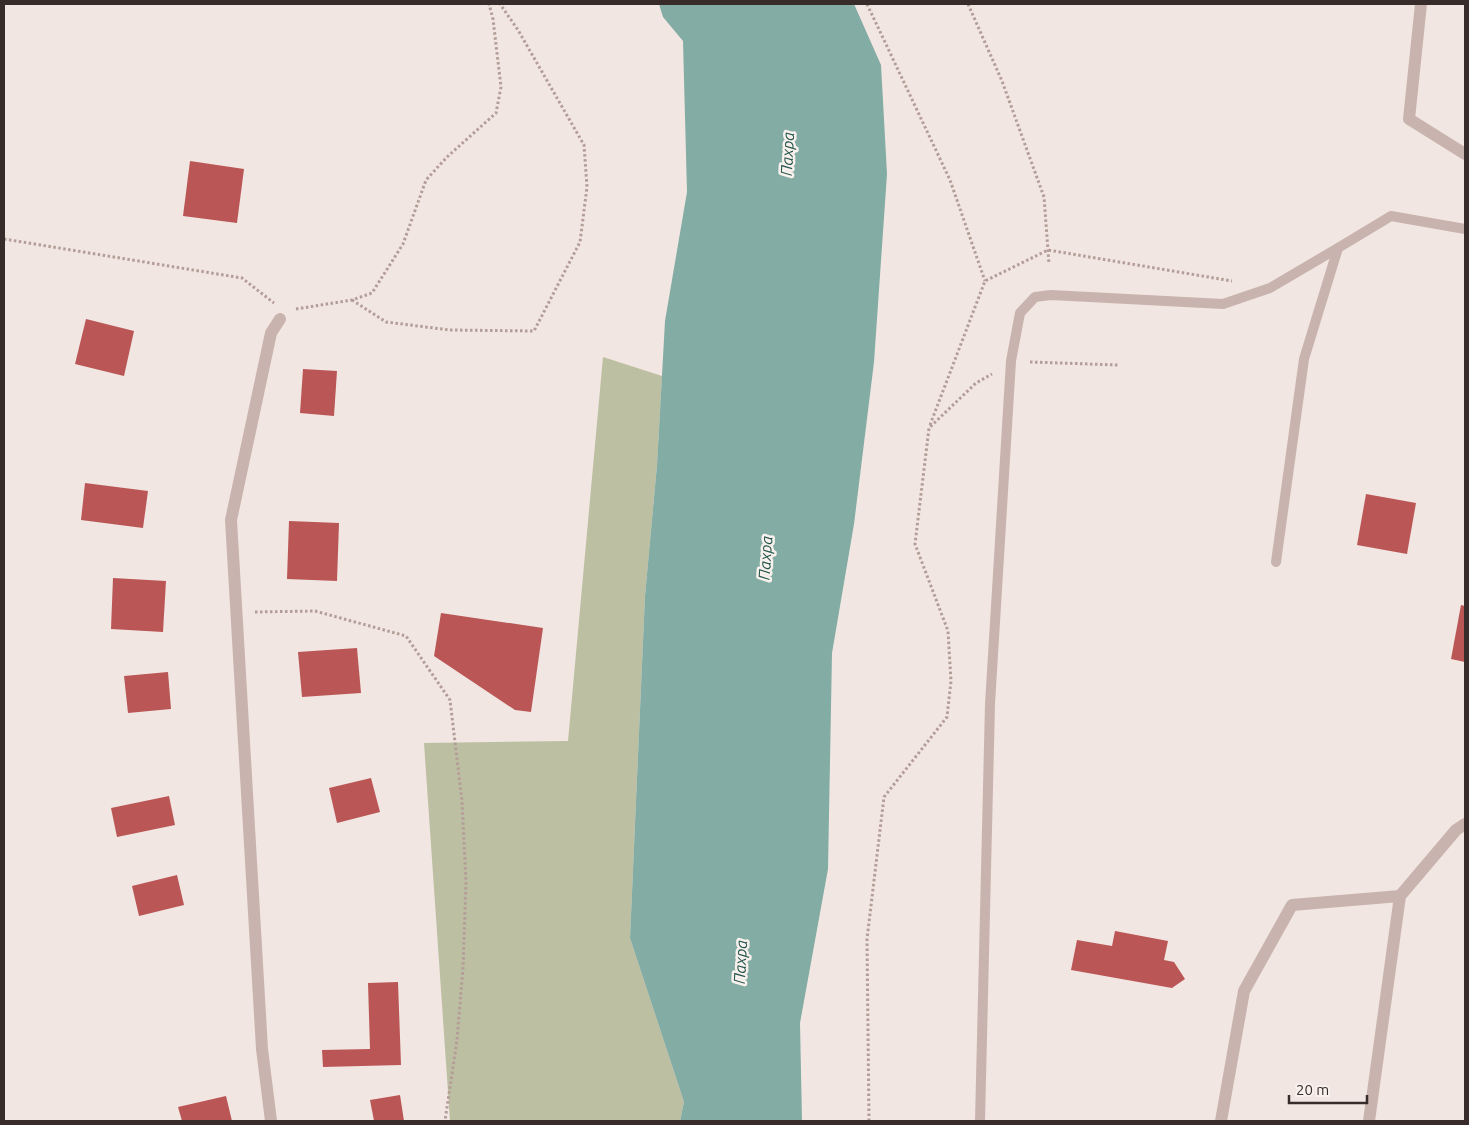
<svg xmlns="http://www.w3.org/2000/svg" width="1469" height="1125" font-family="Ubuntu,sans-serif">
<rect width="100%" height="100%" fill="#f1e6e1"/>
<polygon fill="#bcbfa2" points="603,357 662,376 657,465 645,596 630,938 684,1102 680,1121 450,1121 424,743 568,741"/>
<polygon fill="#82aca4" points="659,4 854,4 881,65 887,174 874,362 854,524 832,653 828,869 800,1023 802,1121 680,1121 684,1102 630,938 645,596 657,465 665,321 687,192 683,41 663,17"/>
<g fill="#bb5656">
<polygon points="190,161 244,169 237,223 183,216"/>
<polygon points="86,319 134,331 124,376 75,364"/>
<polygon points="303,369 337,371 334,416 300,413"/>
<polygon points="85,483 148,491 143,528 81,520"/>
<polygon points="1366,494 1416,503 1407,554 1357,545"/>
<polygon points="289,521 339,523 337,581 287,579"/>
<polygon points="113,578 166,581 163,632 111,629"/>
<polygon points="1461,605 1465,606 1465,662 1451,659"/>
<polygon points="441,613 543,628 531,712 515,710 434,656"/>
<polygon points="357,648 361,693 302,697 298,652"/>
<polygon points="168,672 171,709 128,713 124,676"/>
<polygon points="371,778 380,812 337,823 329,788"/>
<polygon points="169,796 175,825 117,837 111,808"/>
<polygon points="177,875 184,905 139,916 132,886"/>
<polygon points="1115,931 1168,941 1164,960 1174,962 1185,979 1172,988 1071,970 1077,940 1112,946"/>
<polygon points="398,982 401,1065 323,1067 322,1050 370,1049 368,983"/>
<polygon points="400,1095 404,1121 374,1121 370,1100"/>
<polygon points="226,1096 232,1121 182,1121 178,1107"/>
</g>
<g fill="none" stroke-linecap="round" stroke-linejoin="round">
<g stroke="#b49d98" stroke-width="3" stroke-dasharray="2.5 2.5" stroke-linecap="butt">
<polyline points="867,4 950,180 985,281"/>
<polyline points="968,4 1002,81 1044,197 1049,264"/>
<polyline points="4,239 242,278 274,303"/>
<polyline points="352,300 386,322 450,330 534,331 580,242 587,187 584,145 518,30 500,4"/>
<polyline points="296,309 352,300 372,293 403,244 426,180 447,157 496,113 501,87 493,19 489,4"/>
<polyline points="1030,362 1118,365"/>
<polyline points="930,425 985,281 1048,250 1232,281"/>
<polyline points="255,612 315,611 406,636 450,700 462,801 466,882 463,968 457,1040 445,1121"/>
<polyline points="869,1121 867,939 884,797 947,717 951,681 948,631 915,544 929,428 976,383 992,374"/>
</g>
<g stroke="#c9b3ae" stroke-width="10">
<polyline points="1276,562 1304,359 1338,248 1391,216 1465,229"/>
<polyline points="980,1121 990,704 1011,361 1020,313 1035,297 1051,295 1223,304 1270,288 1338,248"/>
</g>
<g stroke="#c9b3ae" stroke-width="12">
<polyline points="1421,4 1409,119 1465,154"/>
<polyline points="271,1121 262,1049 231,520 271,333 280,319"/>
<polyline points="1221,1121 1244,991 1292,905 1400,896"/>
<polyline points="1369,1121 1400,896 1456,830 1465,824"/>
</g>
</g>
<g text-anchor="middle" stroke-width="5" stroke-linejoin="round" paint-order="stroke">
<g font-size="16" font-style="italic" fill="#24564d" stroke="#f9f1ed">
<text transform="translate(787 154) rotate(-87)" y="6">Пахра</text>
<text transform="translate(765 558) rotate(-86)" y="6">Пахра</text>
<text transform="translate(740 962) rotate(-87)" y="6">Пахра</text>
</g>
</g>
<rect width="1469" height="1125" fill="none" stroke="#382c2b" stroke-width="10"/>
<path d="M1289 1095v8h78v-8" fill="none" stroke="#382c2b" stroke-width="2.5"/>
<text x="1296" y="1095" font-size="15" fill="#382c2b" stroke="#f9f1ed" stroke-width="4" paint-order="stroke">20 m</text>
</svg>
